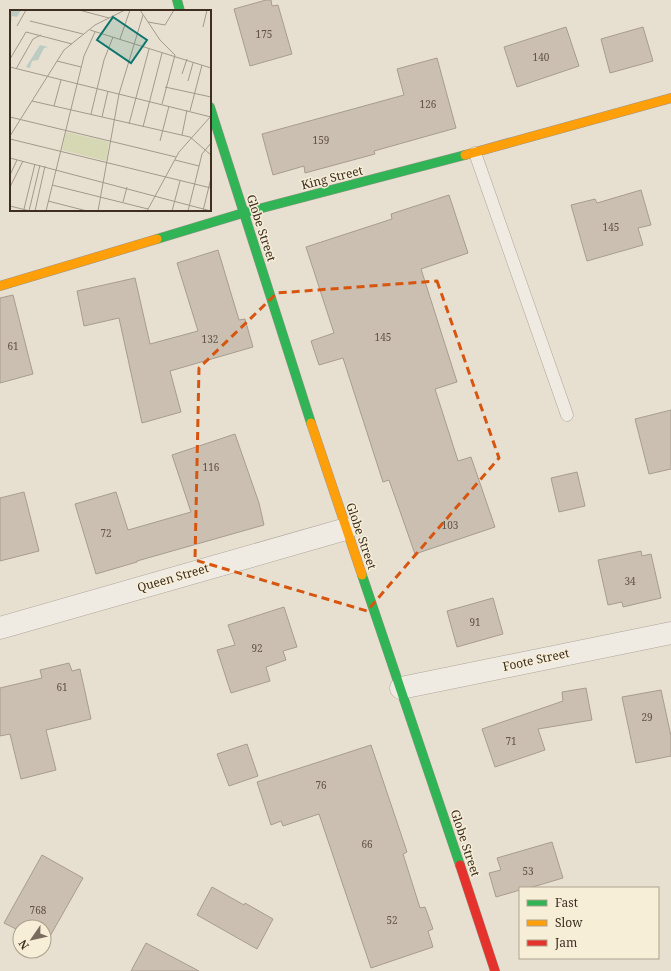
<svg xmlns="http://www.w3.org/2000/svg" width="671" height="971" font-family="'Noto Serif',serif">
<rect width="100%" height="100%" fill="#e7e0d1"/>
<g fill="#cbbfb2" stroke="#a89c90">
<polygon points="266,0 271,0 272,6 278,5 292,54 250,66 234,9"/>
<polygon points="566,27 579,66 517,87 504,47"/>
<polygon points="643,27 653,61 610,73 601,39"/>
<polygon points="437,58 456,128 374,151 375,154 305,173 304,166 273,175 262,134 404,95 397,69"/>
<polygon points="641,190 651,225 638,228 643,245 587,261 571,205 595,199 597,203"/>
<polygon points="449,195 468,253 421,269 457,382 435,389 458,461 471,457 495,527 415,554 389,480 383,482 343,358 319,365 311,341 334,333 306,247 392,219 391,214"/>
<polygon points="218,250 239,320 245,319 253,347 170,371 181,412 142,423 119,318 84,326 77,291 135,278 150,344 198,331 177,263"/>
<polygon points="13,295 33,374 0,383 0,298"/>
<polygon points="671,410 671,469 649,474 635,419"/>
<polygon points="235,434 259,503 264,525 137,561 137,562 96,574 75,504 116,492 128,530 191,512 172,455"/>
<polygon points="577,472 585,506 559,512 551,478"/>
<polygon points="24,492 39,551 0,561 0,498"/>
<polygon points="641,551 642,556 651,554 661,598 623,607 622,602 608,605 598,560"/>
<polygon points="493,598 503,634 457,647 447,611"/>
<polygon points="284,607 297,647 283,651 286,660 266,667 270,681 231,693 217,650 235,645 228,625"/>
<polygon points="69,663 72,671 80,669 91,719 46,730 56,770 21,779 10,734 0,736 0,688 42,678 40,670"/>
<polygon points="586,688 592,720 538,729 545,750 495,767 482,729 563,701 562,692"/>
<polygon points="661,690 671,736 671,756 636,763 622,697"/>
<polygon points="247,744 258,776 229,786 217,754"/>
<polygon points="371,745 407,852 403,854 420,908 425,907 433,929 428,931 433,947 371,968 319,814 283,826 281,821 271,825 257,782"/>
<polygon points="552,842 563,878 529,888 520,888 520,890 496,897 489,873 501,870 497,858"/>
<polygon points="42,855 83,878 45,945 44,945 44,927 20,927 20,931 4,923"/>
<polygon points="212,887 244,905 245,903 273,919 257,949 197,915"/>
<polygon points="146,943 199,971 131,971"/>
</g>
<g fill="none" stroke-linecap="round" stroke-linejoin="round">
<g stroke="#ada599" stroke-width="13">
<polyline id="lane" points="475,153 567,415"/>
</g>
<g stroke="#ada599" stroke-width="23">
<g id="street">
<polyline points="0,628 346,529"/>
<polyline points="401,688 671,633"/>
</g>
</g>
<g stroke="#9c958a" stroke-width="10">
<g id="fast">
<polyline points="177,0 180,11"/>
<polyline points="210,107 311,423"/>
<polyline points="157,239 243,213 465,155"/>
<polyline points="362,575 460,865"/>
</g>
</g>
<g stroke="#9c958a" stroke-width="10">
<g id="slow">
<polyline points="465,155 671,98"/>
<polyline points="0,286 157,239"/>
<polyline points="311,423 362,575"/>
</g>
</g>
<g stroke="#9c958a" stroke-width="10">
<polyline id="jam" points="460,865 495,971"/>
</g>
<use href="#lane" stroke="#efebe3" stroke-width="12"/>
<use href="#street" stroke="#efebe3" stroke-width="22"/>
<use href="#fast" stroke="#30b455" stroke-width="9"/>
<use href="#slow" stroke="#ff9f0a" stroke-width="9"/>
<use href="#jam" stroke="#e5322d" stroke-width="9"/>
</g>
<path fill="none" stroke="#d7550e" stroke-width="3" stroke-dasharray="8 5" stroke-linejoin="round" d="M437,281L499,458L367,611L195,560L199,368L277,293Z"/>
<g text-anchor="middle" stroke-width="3" stroke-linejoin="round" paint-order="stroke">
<g font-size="10" fill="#605244">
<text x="264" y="38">175</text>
<text x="541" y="61">140</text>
<text x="428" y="108">126</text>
<text x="321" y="144">159</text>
<text x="611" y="231">145</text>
<text x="383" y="341">145</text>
<text x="210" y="343">132</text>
<text x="13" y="350">61</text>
<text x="211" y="471">116</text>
<text x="450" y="529">103</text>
<text x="106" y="537">72</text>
<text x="630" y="585">34</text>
<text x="475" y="626">91</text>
<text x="257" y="652">92</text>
<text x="62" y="691">61</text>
<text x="647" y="721">29</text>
<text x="511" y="745">71</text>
<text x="321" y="789">76</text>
<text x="367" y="848">66</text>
<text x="528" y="875">53</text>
<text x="38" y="914">768</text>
<text x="392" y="924">52</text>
</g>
<g font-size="12" fill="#3d2e20" stroke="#f7eed8">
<text transform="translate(332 178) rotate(-14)" y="4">King Street</text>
<text transform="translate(261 228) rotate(72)" y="4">Globe Street</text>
<text transform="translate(361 536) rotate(71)" y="4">Globe Street</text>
<text transform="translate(173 578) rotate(-16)" y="4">Queen Street</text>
<text transform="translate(536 660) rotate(-12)" y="4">Foote Street</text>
<text transform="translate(465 843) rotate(72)" y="4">Globe Street</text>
</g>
</g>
<g transform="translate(10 10)">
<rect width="201" height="201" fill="#e7e0d1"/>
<path d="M56,122L99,132L96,151L52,140Z" fill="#d6d7b3"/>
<path d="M0,0H11L7,7L2,6L0,21ZM30,35L38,37L34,38L28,50L22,51L20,58L16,57Z" fill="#bcccc2"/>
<path fill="none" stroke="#a3998a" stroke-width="1" d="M69,0L99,8M130,0L150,30L165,45L152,94M20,11L73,24M138,12L155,15L164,0M7,16L16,0M193,17L197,0M80,20L201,58M110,29L120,0M0,49L16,22L62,34M47,51L71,57M0,57L201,107M6,59L23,29L31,25M172,64L177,49M178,71L183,53M155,77L201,87M22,91L180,127M44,96L51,70M180,101L192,55M81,104L94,50L103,27M0,107L166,147M92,107L98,81M119,114L139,39M133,117L152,43M172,125L177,100M0,126L54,40L85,15L115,0M180,127L201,145M0,129L201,178M150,131L159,96M0,148L201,201M165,150L189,156M0,165L7,150M42,175L138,199M0,177L13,151M38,191L77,201M113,192L117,177M0,196L20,201M14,199L25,154M19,201L30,155M25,201L35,156M36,201L74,46L85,22M88,201L109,84L133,5M137,201L169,142L201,106M162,201L170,171M178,201L192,144L201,133M193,201L201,168"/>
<path fill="#0f766e" fill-opacity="0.15" stroke="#0f766e" stroke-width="2" d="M103,7L137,30L121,53L87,30Z"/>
<rect width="201" height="201" fill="none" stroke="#3d2e20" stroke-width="2"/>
</g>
<rect x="519" y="887" width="140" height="72" fill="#f7eed8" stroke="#ada18e"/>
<rect x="527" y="900" width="20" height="6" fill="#30b455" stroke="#ada18e"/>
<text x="555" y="907" font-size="12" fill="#3d2e20">Fast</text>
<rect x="527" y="920" width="20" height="6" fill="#ff9f0a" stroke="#ada18e"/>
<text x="555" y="927" font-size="12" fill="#3d2e20">Slow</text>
<rect x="527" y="940" width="20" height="6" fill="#e5322d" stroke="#ada18e"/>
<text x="555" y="947" font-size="12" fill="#3d2e20">Jam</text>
<g transform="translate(32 939) rotate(236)"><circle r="19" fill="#f7eed8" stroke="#ada18e"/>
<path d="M0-3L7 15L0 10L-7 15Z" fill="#786c5e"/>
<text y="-6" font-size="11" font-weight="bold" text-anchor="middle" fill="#3d2e20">N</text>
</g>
</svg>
